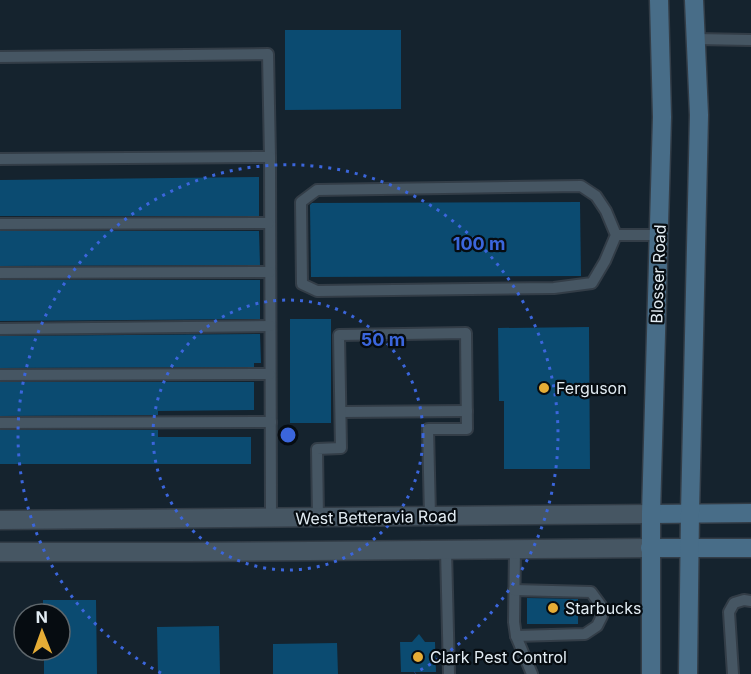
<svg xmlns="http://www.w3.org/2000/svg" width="751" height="674" font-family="Inter,sans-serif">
<rect width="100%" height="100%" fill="#15232e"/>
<g fill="#0b4b71">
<polygon points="285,30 401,30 401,109 285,110"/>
<polygon points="259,177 259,216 0,216 0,180"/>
<polygon points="580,202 581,276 311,277 310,205 312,203"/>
<polygon points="0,231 259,231 260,265 0,266"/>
<polygon points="0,280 260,280 260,319 0,321"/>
<rect x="290" y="319" width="41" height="104"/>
<polygon points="589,327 590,469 504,469 504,401 499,401 498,328"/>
<polygon points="260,334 261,363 254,363 254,367 0,368 0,336"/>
<polygon points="0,382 254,382 254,410 158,411 158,415 0,416"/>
<polygon points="0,430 158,430 158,437 251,437 251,464 0,464"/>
<polygon points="527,598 578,599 578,624 527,624"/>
<polygon points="43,600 96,600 97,674 44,674 44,650 60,650 60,614 43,614"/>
<polygon points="219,626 220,674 158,674 157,627"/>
<polygon points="419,634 425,642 435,642 436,672 401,672 400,642 412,642"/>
<polygon points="337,643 338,674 273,674 273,644"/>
</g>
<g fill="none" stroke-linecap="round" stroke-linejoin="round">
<g stroke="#333d47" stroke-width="14">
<g id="service">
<polyline points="696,39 751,40"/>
<polyline points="0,57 268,54 270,157"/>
<polyline points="0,159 270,157 271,518"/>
<polyline points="0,224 269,223"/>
<polyline points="616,235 606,211 596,196 581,186 317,190 301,202 302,284 317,291 554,288 592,283 605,261 616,235 659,235"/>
<polyline points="0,273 270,272"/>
<polyline points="0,329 270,326"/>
<polyline points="0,375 270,374"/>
<polyline points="341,412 467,411"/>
<polyline points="0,423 271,422"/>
<polyline points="318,518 317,449 341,448 339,335 466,333 467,429 428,429 430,516"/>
<polyline points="515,549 514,622 516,636 532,674"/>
<polyline points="446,550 449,674"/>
<polyline points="514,590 591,592 602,607 602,616 597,626 585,634 516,636"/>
<polyline points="733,674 729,612 734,603 744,600 751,601"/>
</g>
</g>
<g stroke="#333d47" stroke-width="21">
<g id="tertiary">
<polyline points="0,520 651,514"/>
<polyline points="0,552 188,552 650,548"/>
</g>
</g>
<g stroke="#333d47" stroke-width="21">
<g id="secondary">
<polyline points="651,514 751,513"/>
<polyline points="650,548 751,548"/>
<polyline points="651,674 651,514 662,117 659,0"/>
<polyline points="688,674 690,513 699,115 694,0"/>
</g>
</g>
<use href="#service" stroke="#465663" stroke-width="10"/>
<use href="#tertiary" stroke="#465663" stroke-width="18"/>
<use href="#secondary" stroke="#486d88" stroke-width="18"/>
</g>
<g fill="none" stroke="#3b66dc" stroke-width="3" stroke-dasharray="3 6">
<circle cx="288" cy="435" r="135"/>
<path d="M161 673A270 270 0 1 1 415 673"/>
</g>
<g fill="#e6ad36" stroke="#060c11" stroke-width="2">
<circle cx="544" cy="388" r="6"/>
<circle cx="553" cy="608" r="6"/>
<circle cx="418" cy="657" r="6"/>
</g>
<g text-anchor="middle" stroke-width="4.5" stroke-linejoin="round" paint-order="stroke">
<g font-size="16" fill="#e2ecf3" stroke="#060c11">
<text transform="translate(658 274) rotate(-88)" y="6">Blosser Road</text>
<text transform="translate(376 517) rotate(-1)" y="6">West Betteravia Road</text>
</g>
<g font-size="16" fill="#e2ecf3" stroke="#060c11" text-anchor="start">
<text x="556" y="394">Ferguson</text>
<text x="565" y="614">Starbucks</text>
<text x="430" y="663">Clark Pest Control</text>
</g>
</g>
<circle cx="288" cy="435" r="9" fill="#3b66dc" stroke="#060c11" stroke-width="3"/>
<g font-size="18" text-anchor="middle" font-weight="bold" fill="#3b66dc" stroke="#060c11" stroke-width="4.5" stroke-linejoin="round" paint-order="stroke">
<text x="479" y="250">100 m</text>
<text x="383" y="346">50 m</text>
</g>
<g transform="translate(42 632) rotate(359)"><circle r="28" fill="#060c11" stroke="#5e666b" stroke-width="1.5"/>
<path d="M0-4.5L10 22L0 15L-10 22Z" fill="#e6ad36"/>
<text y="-9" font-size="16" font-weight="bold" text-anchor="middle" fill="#e2ecf3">N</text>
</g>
</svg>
